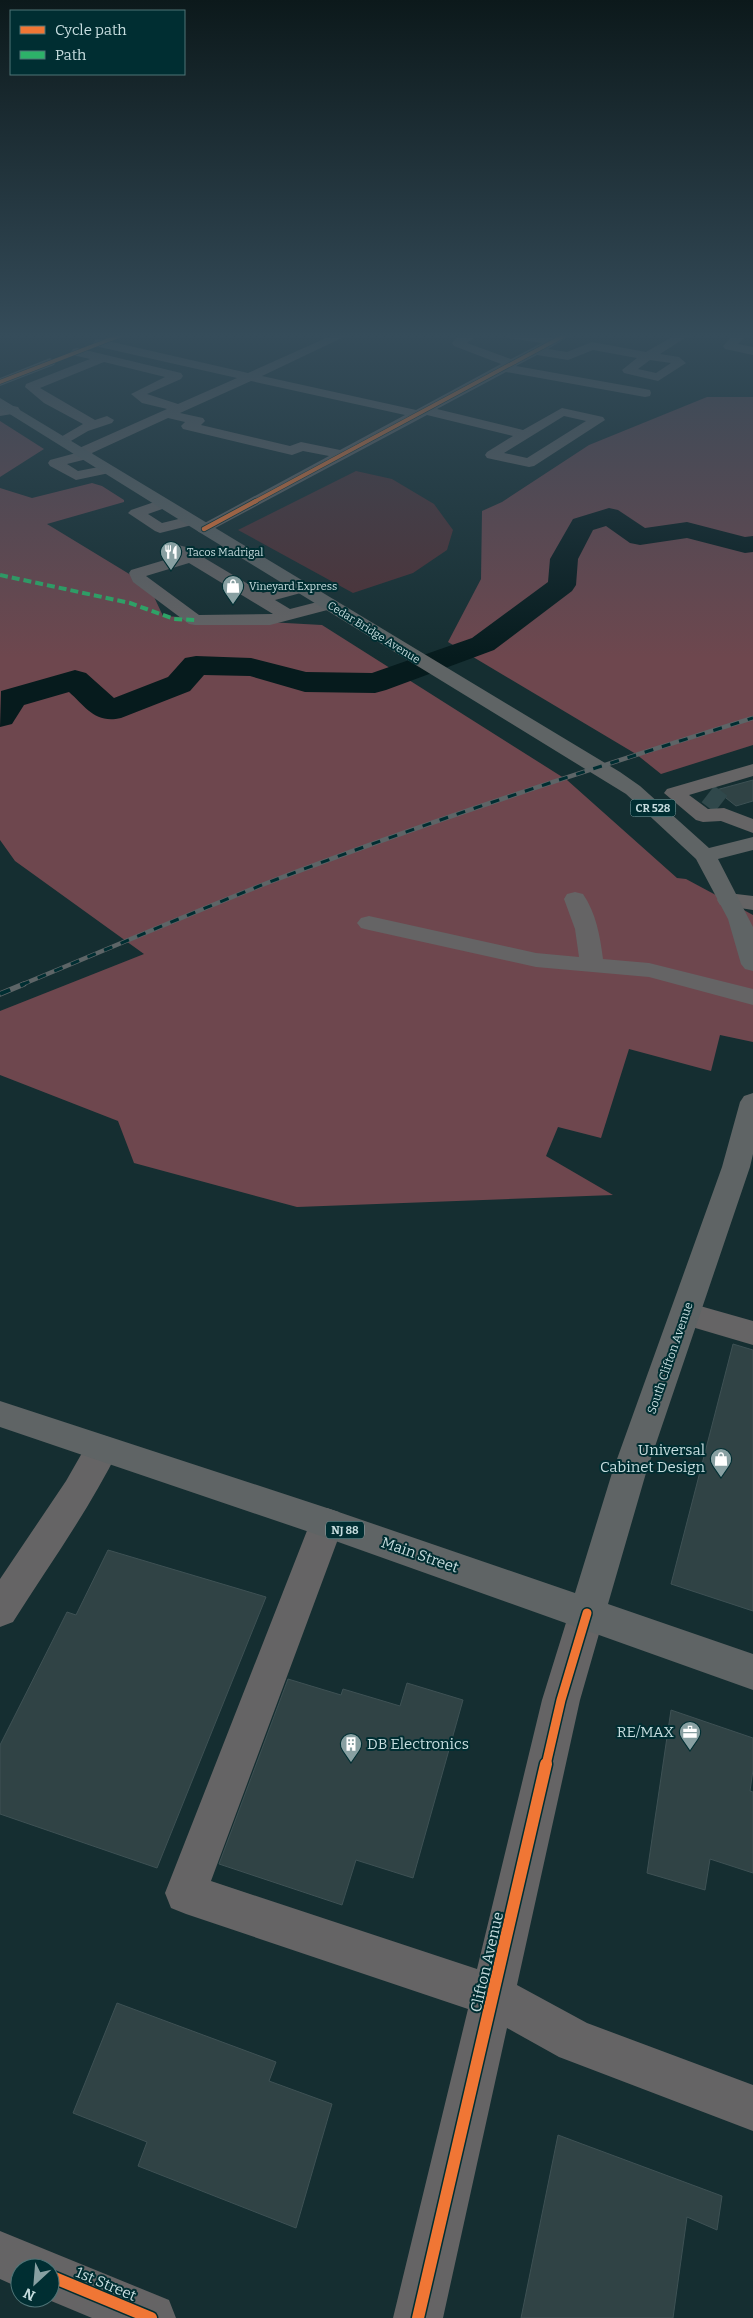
<svg xmlns="http://www.w3.org/2000/svg" width="753" height="2318" font-family="Bitter,serif">
<rect width="100%" height="100%" fill="#152e31"/>
<polygon fill="#503136" points="356,471 392,479 434,504 453,530 447,550 413,573 353,593 238,530"/>
<g fill="#6e474e">
<polygon points="707,397 753,397 753,745 661,774 636,754 448,642 481,579 482,511 502,502 589,445"/>
<polygon points="0,421 44,449 0,477"/>
<polygon points="92,483 102,486 124,500 124,502 47,524 149,586 163,616 322,625 567,780 677,878 686,879 753,915 753,1042 720,1035 711,1071 629,1049 601,1138 558,1127 546,1156 613,1195 297,1207 134,1163 118,1121 0,1075 0,1011 144,954 15,861 0,840 0,488 32,498"/>
</g>
<g fill="none" stroke-linecap="round" stroke-linejoin="round">
<path fill="#061b1d" fill-rule="evenodd" d="M609,508L618,510L645,528L687,522L745,537L753,536V552L745,553L687,538L640,545L630,543L606,526L593,530L578,559L576,585L572,591L494,650L386,690L375,693L305,692L250,676L204,675L190,691L121,718C95,724 86,707 69,692L24,705L12,724L0,727L1,691L75,670L86,673L114,698L168,677L185,658L196,656L251,658L306,672L372,673L472,638L548,582L550,559L573,519Z"/>
</g>
<g fill="#304345" stroke="#3e5154">
<polygon points="753,780 753,801 736,806 716,790"/>
<polygon points="733,1344 753,1350 753,1611 671,1584"/>
<polygon points="108,1550 266,1597 157,1868 0,1814 0,1745 67,1612 76,1615"/>
<polygon points="288,1679 341,1695 343,1689 400,1706 407,1683 463,1700 413,1878 356,1860 342,1905 219,1864"/>
<polygon points="671,1710 753,1738 753,1770 750,1791 753,1792 753,1873 710,1859 705,1890 647,1873"/>
<polygon points="117,2003 276,2062 269,2081 332,2104 296,2228 138,2166 147,2142 73,2113"/>
<polygon points="558,2135 722,2196 717,2230 687,2217 673,2318 521,2318"/>
</g>
<g fill="none" stroke-linecap="round" stroke-linejoin="round">
<polyline stroke="#30484b" stroke-width="21" stroke-dasharray="21 11" stroke-linecap="butt" points="708,794 721,804"/>
<g fill="#656465" fill-rule="evenodd">
<path d="M335,334H350L262,376L416,410L501,364L454,346L452,343C460,334 468,333 479,334L467,343L511,359L542,343L508,338L502,334C518,334 534,336 550,337C557,337 565,334 573,334L548,349L567,352L592,342L646,352L677,334H691L660,354L679,357L686,363L658,381L624,373L622,370L637,358L593,350L568,360L537,355L516,366L645,389L650,390L651,393L650,396L645,397L506,372L437,409L523,430L562,408L603,417L605,420L534,466L529,467L487,458L485,455L487,452L513,436L427,415L204,534L199,532L196,529L199,526L329,456L303,451L292,455L183,429L181,426L185,422L168,418L92,453L93,455L91,458L67,464L78,471L109,465L116,469L114,472L76,480L50,466L48,463L50,460L76,453L77,449L167,409L142,403L131,394L165,377L104,362L40,388L95,420L107,416L114,420L112,423L88,431L64,445L59,444L57,441L59,438L83,424L44,403L25,387L26,384L90,359L73,355L71,352L73,349L77,348L181,373L183,376L181,379L147,394L178,404L237,378L95,346L93,343L95,340L99,339L248,373ZM650,360L671,363L656,373L638,369ZM251,381L405,415L340,450L301,442L290,446L201,425L205,421L203,418L180,413ZM564,416L586,421L527,458L504,453Z"/>
<polygon points="735,334 744,334 746,336 738,344 753,347 753,355 725,349 723,346"/>
<polygon points="50,358 56,362 54,365 0,386 0,378"/>
<polygon points="13,406 18,407 20,410 18,413 0,416 0,408"/>
<polygon points="163,499 171,504 168,507 148,514 162,523 191,516 196,518 199,521 196,524 160,533 155,531 128,513 131,510"/>
<path d="M174,544L186,547L263,593L302,582L308,583L310,587L308,591L275,600L290,609L329,599L335,600L337,604L335,608L270,625H195L189,624L133,582L129,573L131,570L178,556L168,552L166,549L168,546ZM189,563L273,614L199,615L146,576Z"/>
<polygon points="753,764 753,776 689,795 708,809 724,808 753,819 753,833 721,821 703,822 696,820 664,793 667,789"/>
<path d="M575,892L583,894C596,913 600,936 603,959L649,963L753,989V1005L649,977L536,967L369,930L361,928L357,923L361,918L369,916L536,953L579,957L575,929L564,899L567,894Z"/>
<polygon points="728,893 753,896 753,910 720,905 717,900 720,895"/>
<polygon points="686,1302 753,1321 753,1345 675,1322 671,1314 675,1306"/>
<path d="M102,1435L114,1439L119,1449C89,1510 49,1565 13,1622L0,1627V1579L66,1481L90,1439Z"/>
<polygon points="327,1508 339,1512 344,1523 211,1881 477,1969 542,1700 569,1613 574,1601 587,1596 600,1601 605,1613 580,1700 517,1985 587,2023 753,2085 753,2131 559,2057 507,2028 443,2318 393,2318 468,2009 186,1914 171,1908 165,1893 310,1523 315,1512"/>
<polygon points="0,2231 169,2300 176,2318 92,2318 44,2298 50,2298 50,2268 20,2268 20,2288 0,2279"/>
</g>
<g fill="#5f6465" fill-rule="evenodd">
<polygon points="0,398 620,772 640,786 709,848 753,837 753,850 718,859 753,927 753,971 745,969 741,964 728,919 696,859 626,794 199,532 0,408"/>
<polygon points="753,1093 753,1154 750,1167 646,1473 608,1604 753,1654 753,1690 327,1538 0,1427 0,1401 327,1508 575,1593 612,1473 722,1167 740,1102 744,1096"/>
</g>
<g stroke="#5d6567" stroke-width="4.5">
<path id="rail-far1" d="M21,985C103,951 184,916 267,883C426,822 590,769 753,718"/>
</g>
<g stroke="#5d6567" stroke-width="5.5">
<polyline id="rail" points="0,994 24,984"/>
</g>
<use href="#rail-far1" stroke="#002e32" stroke-width="3" stroke-dasharray="9" stroke-linecap="butt"/>
<use href="#rail" stroke="#002e32" stroke-width="4" stroke-dasharray="11" stroke-linecap="butt"/>
<polyline stroke="#2db169" stroke-width="4" stroke-dasharray="8 4" stroke-linecap="butt" points="0,575 130,603 174,619 195,620"/>
<g stroke="#002e32" stroke-width="5">
<g id="cycleway-far3">
<polyline points="0,382 124,334"/>
<polyline points="254,502 567,334"/>
</g>
</g>
<g stroke="#002e32" stroke-width="6">
<polyline id="cycleway-far2" points="204,529 256,501"/>
</g>
<g stroke="#002e32" stroke-width="12">
<polyline id="cycleway-far1" points="546,1765 561,1700 587,1613"/>
</g>
<g stroke="#002e32" stroke-width="15">
<g id="cycleway">
<polyline points="50,2276 151,2318"/>
<polyline points="418,2318 546,1764"/>
</g>
</g>
<use href="#cycleway-far3" stroke="#f07635" stroke-width="4"/>
<use href="#cycleway-far2" stroke="#f07635" stroke-width="4.5"/>
<use href="#cycleway-far1" stroke="#f07635" stroke-width="9"/>
<use href="#cycleway" stroke="#f07635" stroke-width="12"/>
</g>
<linearGradient id="sky" x2="0" y2="1"><stop stop-color="#0c191b"/><stop offset="0.51" stop-color="#354c5a"/><stop offset="1" stop-color="#354c5a" stop-opacity="0"/></linearGradient>
<rect width="753" height="658" fill="url(#sky)"/>
<defs>
<g id="restaurant-pin" transform="scale(1.125)"><path d="M0 17L-7.5 6A9.5 9.5 0 1 1 7.5 6Z" fill="#88a0a2" stroke="#002e32"/><path d="M-5-6h1v4h1v-4h1v4h1v-4h1v5L-1.5 .5V6h-2V.5L-5-1ZM5-6V6H3V1.5H1.5Q1.5-4 5-6Z" fill="#fff"/></g>
<g id="shop-pin" transform="scale(1.125)"><path d="M0 17L-7.5 6A9.5 9.5 0 1 1 7.5 6Z" fill="#88a0a2" stroke="#002e32"/><path d="M-5-2.5h2.3a2.7 3.5 0 0 1 5.4 0H5L5.5 6h-11ZM-1.5-2.5h3a1.5 2.3 0 0 0-3 0Z" fill="#fff"/></g>
<g id="office-pin" transform="scale(1.125)"><path d="M0 17L-7.5 6A9.5 9.5 0 1 1 7.5 6Z" fill="#88a0a2" stroke="#002e32"/><path d="M-6-3h4V-5.5h4V-3h4V5H-6ZM-1-4.5V-3h2v-1.5ZM-6 0V1H6V0Z" fill="#fff"/></g>
<g id="building-pin" transform="scale(1.125)"><path d="M0 17L-7.5 6A9.5 9.5 0 1 1 7.5 6Z" fill="#88a0a2" stroke="#002e32"/><path d="M-4-6H4V6H1V3H-1V6H-4ZM-2.5-4.3h1.7v1.8h-1.7ZM.8-4.3h1.7v1.8H.8ZM-2.5-1h1.7V.8h-1.7ZM.8-1h1.7V.8H.8Z" fill="#fff"/></g>
</defs>
<g fill-rule="evenodd">
<use href="#restaurant-pin" x="171" y="552"/>
<use href="#shop-pin" x="233" y="586"/>
<use href="#shop-pin" x="721" y="1459"/>
<use href="#office-pin" x="690" y="1732"/>
<use href="#building-pin" x="351" y="1744"/>
</g>
<g text-anchor="middle" stroke-width="4" stroke-linejoin="round" paint-order="stroke">
<g font-size="11" fill="#c6dddf" stroke="#002e32" text-anchor="start">
<text x="187" y="556">Tacos Madrigal</text>
<text x="249" y="590">Vineyard Express</text>
</g>
<g font-size="11" fill="#c6dddf" stroke="#002e32">
<text transform="translate(374 632) rotate(32)" y="4">Cedar Bridge Avenue</text>
</g>
<g fill="#002e32" stroke="#8ba8ab" stroke-width="1">
<rect x="630.5" y="799.5" width="45" height="17" rx="4"/>
<rect x="326" y="1521.5" width="38" height="17" rx="4"/>
</g>
<g font-size="11" font-weight="bold" fill="#c6dddf">
<text x="653" y="812">CR 528</text>
<text x="345" y="1534">NJ 88</text>
</g>
<g font-size="12" fill="#c6dddf" stroke="#002e32">
<text transform="translate(670 1358) rotate(-71)" y="4">South Clifton Avenue</text>
</g>
<g font-size="15" fill="#c6dddf" stroke="#002e32" text-anchor="end">
<text x="705" y="1455">Universal<tspan x="705" dy="17">Cabinet Design</tspan></text>
<text x="674" y="1737">RE/MAX</text>
<text x="367" y="1749" text-anchor="start">DB Electronics</text>
</g>
<g font-size="15" fill="#c6dddf" stroke="#002e32">
<text transform="translate(420 1555) rotate(19)" y="5">Main Street</text>
<text transform="translate(487 1962) rotate(-77)" y="5">Clifton Avenue</text>
<text transform="translate(106 2284) rotate(23)" y="5">1st Street</text>
</g>
</g>
<rect x="10" y="10" width="175" height="65" fill="#002e32" stroke="#4f7477"/>
<rect x="20" y="26" width="25" height="8" fill="#f07635" stroke="#4f7477"/>
<text x="55" y="35" font-size="15" fill="#c6dddf">Cycle path</text>
<rect x="20" y="51" width="25" height="8" fill="#2db169" stroke="#4f7477"/>
<text x="55" y="60" font-size="15" fill="#c6dddf">Path</text>
<g transform="translate(35 2283) rotate(206)"><circle r="24" fill="#002e32" stroke="#4f7477"/>
<path d="M0-4L9 19L0 12L-9 19Z" fill="#88a0a2"/>
<text y="-8" font-size="14" font-weight="bold" text-anchor="middle" fill="#c6dddf">N</text>
</g>
</svg>
